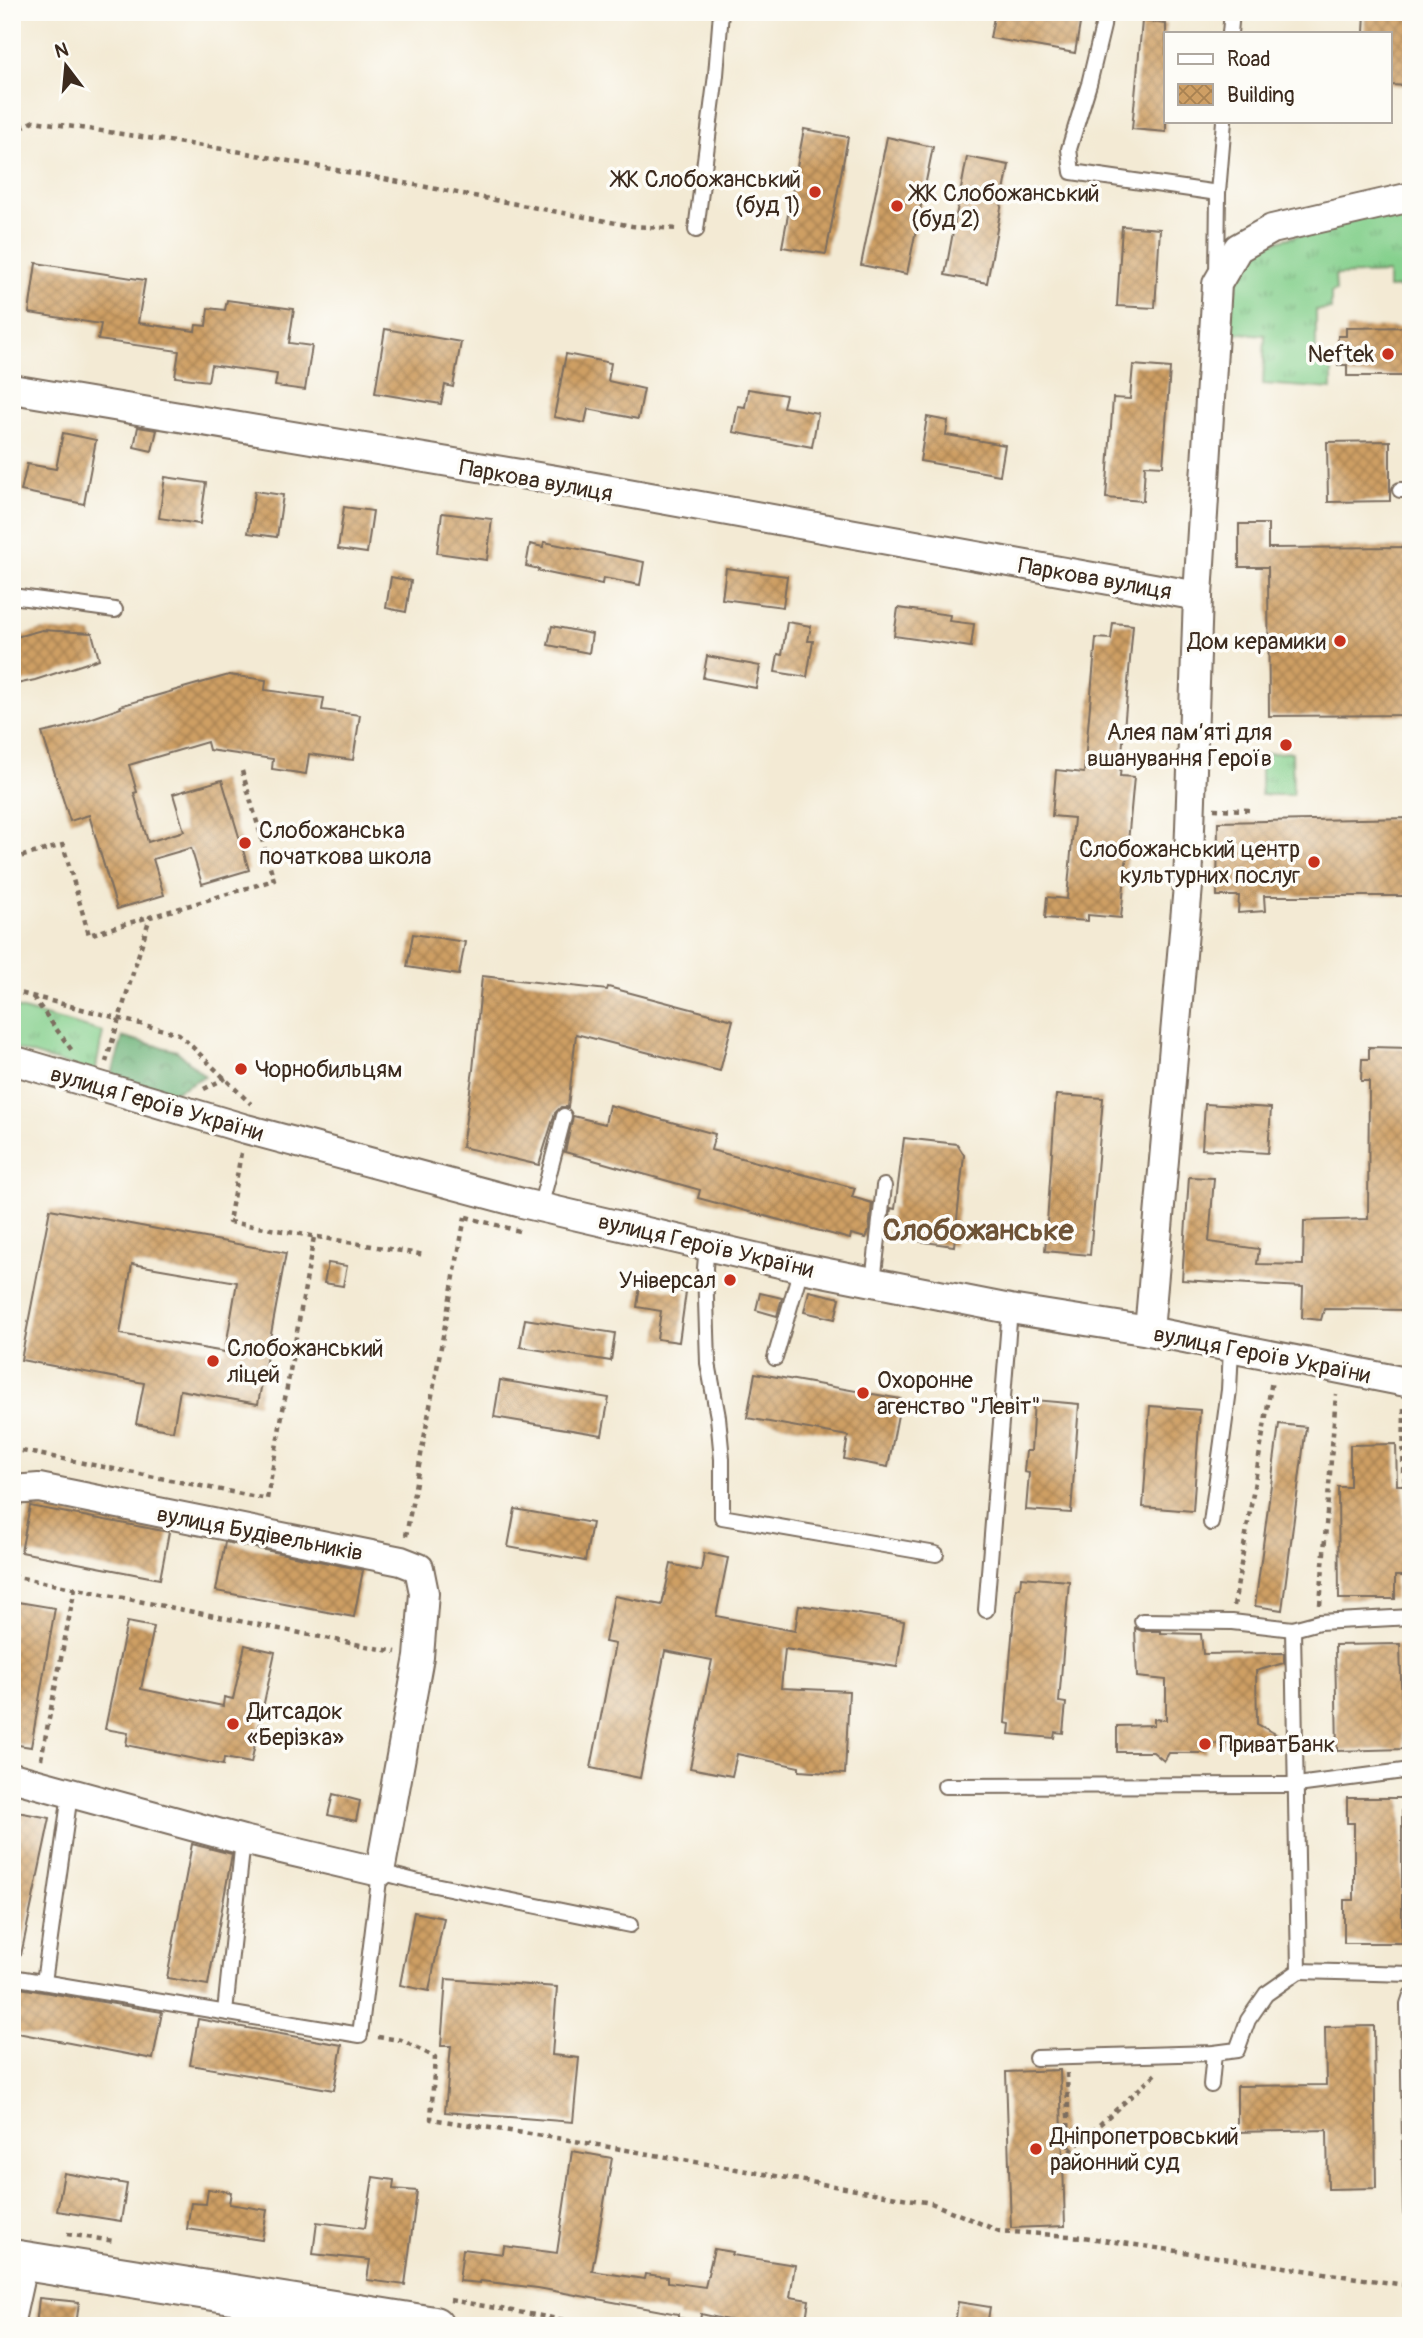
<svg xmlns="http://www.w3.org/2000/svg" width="1423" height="2338" font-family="Pangolin,sans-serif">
<defs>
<pattern id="grass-tufts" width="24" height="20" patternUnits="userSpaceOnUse" patternTransform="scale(1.75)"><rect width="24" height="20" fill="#85d08d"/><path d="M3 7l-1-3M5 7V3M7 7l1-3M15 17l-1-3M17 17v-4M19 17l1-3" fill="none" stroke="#6ea973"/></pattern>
<pattern id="forest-crowns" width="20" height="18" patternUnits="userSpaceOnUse" patternTransform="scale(1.75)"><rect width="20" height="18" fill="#6cb278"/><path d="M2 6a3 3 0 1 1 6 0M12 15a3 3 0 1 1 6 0" fill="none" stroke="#5a9162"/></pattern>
<pattern id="building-cross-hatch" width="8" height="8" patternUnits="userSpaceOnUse" patternTransform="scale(1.75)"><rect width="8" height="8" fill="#ce9f64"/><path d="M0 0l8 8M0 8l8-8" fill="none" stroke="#a88252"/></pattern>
</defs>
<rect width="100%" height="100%" fill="#fdfcf7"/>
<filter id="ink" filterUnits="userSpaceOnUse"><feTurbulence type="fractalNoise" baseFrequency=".0143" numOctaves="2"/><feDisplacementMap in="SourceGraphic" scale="14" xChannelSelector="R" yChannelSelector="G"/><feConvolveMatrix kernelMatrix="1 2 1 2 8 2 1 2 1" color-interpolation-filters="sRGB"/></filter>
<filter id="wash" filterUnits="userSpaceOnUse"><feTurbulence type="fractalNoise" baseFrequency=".00686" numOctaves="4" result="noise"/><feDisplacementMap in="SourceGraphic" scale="28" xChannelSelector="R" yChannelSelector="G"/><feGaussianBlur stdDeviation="1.57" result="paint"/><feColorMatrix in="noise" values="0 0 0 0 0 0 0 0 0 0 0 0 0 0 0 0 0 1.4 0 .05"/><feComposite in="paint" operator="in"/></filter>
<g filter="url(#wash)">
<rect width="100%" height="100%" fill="#f3ead4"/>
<g fill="url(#grass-tufts)" stroke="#607d56" stroke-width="2">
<path d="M1411,204V287L1388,288V273L1335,275L1336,291L1331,292V309L1316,310V362L1332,363V389L1263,384L1265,335L1230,332C1233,293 1233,270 1267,244Z"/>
<polygon points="1292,752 1293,795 1261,795 1261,754"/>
<polygon points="12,1007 103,1032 95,1073 12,1048"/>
</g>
<polygon fill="url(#forest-crowns)" stroke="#546e4b" stroke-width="2" points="123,1037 177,1051 205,1076 167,1096 112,1074"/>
<g id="blocks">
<g fill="url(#building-cross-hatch)" fill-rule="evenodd">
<polygon points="995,12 1048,12 1081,18 1075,53 990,38"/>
<polygon points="1365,12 1411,13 1411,86 1390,85 1390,33 1364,33"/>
<polygon points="1142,21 1166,24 1166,132 1132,129"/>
<polygon points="804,129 848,137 826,254 782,247"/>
<polygon points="887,137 933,147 907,274 861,265"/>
<polygon points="967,157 1009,165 987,283 945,275"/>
<polygon points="1122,226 1160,229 1155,308 1117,306"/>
<polygon points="36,263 145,280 138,323 195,331 196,325 206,326 208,308 225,310 227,300 294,309 289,343 312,346 305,390 275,386 277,374 211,365 208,381 175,377 179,351 98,340 101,324 29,313"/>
<polygon points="1411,327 1411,376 1347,376 1347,365 1338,365 1338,336 1346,336 1346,328"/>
<polygon points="385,329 461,342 453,387 445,385 441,404 375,393"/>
<polygon points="566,354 611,363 608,381 644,389 638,419 588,409 585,423 554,417"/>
<polygon points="1133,365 1170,368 1163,466 1145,465 1143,501 1106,498 1113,398 1130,399"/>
<polygon points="748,389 786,395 783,407 818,413 812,447 733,432 738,406 745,407"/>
<polygon points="927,417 948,421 946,435 1005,445 1000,475 920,461"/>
<polygon points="138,427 157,430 152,451 134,447"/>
<polygon points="63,433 96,440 84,504 21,491 27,464 56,469"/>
<polygon points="1390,441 1390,501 1328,502 1327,442"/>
<polygon points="165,477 206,483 200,524 159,518"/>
<polygon points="255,491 283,495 277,537 248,533"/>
<polygon points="344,507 373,511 367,553 338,549"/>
<polygon points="442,513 492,519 487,560 437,553"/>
<polygon points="1239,524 1268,524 1268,548 1411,547 1411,715 1269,716 1268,567 1239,567"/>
<polygon points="544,542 644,562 640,585 603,578 602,584 538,571 539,569 526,566 530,544 543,547"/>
<polygon points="726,568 787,576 783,607 722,599"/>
<polygon points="391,577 411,581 406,612 386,608"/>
<polygon points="898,608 950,615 949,621 974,624 971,647 894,636"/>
<polygon points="787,622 811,626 808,641 813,641 807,677 775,672 778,654 782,655"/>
<polygon points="1113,623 1133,625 1120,776 1134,777 1121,918 1088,915 1088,921 1045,918 1047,897 1067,899 1074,818 1052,816 1056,770 1084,773 1096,638 1111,639"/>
<polygon points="552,626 592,634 589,653 548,645"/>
<polygon points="42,630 92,633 99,659 35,680 12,685 12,638"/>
<polygon points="707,656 760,666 756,688 703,678"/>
<polygon points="229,675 266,680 265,690 324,698 322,710 360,715 353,760 309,754 306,774 272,769 273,759 209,750 207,742 129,765 137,792 134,793 148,842 184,831 173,794 222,780 249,870 202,884 191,848 153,859 164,895 117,909 89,815 70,821 42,733 64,728 121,708 120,706"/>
<polygon points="1411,818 1411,896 1264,896 1265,911 1238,913 1239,896 1217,896 1218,822"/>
<polygon points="413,934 465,942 459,975 407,967"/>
<polygon points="482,976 607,990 608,987 733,1020 720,1071 576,1034 568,1107 561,1107 555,1113 539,1165 462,1147 473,1070"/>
<polygon points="1369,1047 1411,1048 1411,1310 1324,1309 1321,1320 1302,1318 1303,1287 1182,1280 1189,1177 1214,1178 1209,1242 1259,1249 1257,1264 1303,1265 1304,1221 1368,1219 1369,1081 1361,1081 1362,1059 1369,1059"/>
<polygon points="1056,1095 1103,1098 1090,1255 1045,1251"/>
<polygon points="1205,1104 1271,1108 1268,1153 1202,1149"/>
<polygon points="609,1105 715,1134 711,1150 855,1188 852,1197 872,1203 869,1231 866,1238 851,1234 850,1239 698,1198 700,1190 565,1152 573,1116 605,1124"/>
<polygon points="904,1138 957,1144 964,1155 954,1246 910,1240 910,1236 888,1234 891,1208 895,1209"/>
<path d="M50,1209L286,1253L258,1404L180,1390L173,1431L136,1424L144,1383L21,1360ZM132,1264L237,1282L225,1352L120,1334Z"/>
<polygon points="328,1263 347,1266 343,1286 324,1283"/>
<polygon points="640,1286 686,1292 679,1342 657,1339 661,1311 637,1307"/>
<polygon points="809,1291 840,1298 835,1319 804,1312"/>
<polygon points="760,1293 782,1298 777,1316 756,1310"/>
<polygon points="525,1319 615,1333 611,1361 520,1347"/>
<polygon points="755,1373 901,1399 888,1467 844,1459 848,1436 747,1418"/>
<polygon points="500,1380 609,1398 602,1435 494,1417"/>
<polygon points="1034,1400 1079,1404 1071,1513 1026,1510 1029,1473 1024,1472 1026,1451 1031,1451"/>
<polygon points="1150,1406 1200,1410 1193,1511 1143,1507"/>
<polygon points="1279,1424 1306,1427 1282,1610 1255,1606"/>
<polygon points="1396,1444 1397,1485 1404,1485 1405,1576 1395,1576 1395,1599 1339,1599 1338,1487 1350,1487 1350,1445"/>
<polygon points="30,1506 169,1532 160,1579 21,1552"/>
<polygon points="515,1509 592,1523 585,1561 508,1547"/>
<polygon points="225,1542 363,1570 354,1617 216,1591"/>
<polygon points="704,1553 728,1558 716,1616 795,1631 799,1605 904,1621 897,1667 785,1649 781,1688 849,1691 845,1774 799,1771 799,1767 737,1754 732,1776 690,1768 712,1660 665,1651 640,1778 591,1768 615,1644 605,1642 614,1596 662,1605 671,1564 701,1571"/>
<polygon points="1021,1577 1069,1581 1059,1702 1066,1703 1063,1733 1055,1732 1054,1738 1009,1734 1010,1724 1005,1723 1016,1588 1020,1588"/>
<polygon points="12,1601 55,1608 31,1747 12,1744"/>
<polygon points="127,1622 154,1627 141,1689 223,1706 224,1697 233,1699 245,1645 275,1652 251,1763 224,1758 223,1765 126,1745 128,1733 105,1729"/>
<polygon points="1135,1628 1142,1631 1161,1631 1161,1633 1201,1634 1203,1654 1284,1653 1284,1663 1256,1671 1257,1724 1285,1739 1285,1741 1205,1744 1206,1753 1169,1753 1164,1761 1153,1752 1117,1752 1117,1726 1154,1725 1154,1719 1166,1720 1166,1680 1137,1677"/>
<polygon points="1400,1644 1403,1749 1337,1751 1335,1645"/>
<polygon points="333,1794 360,1801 356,1821 328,1815"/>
<polygon points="1347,1798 1402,1798 1402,1943 1344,1943 1344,1900 1354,1900 1354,1823 1347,1823"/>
<polygon points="12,1811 50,1818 21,1955 12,1954"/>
<polygon points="192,1844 232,1854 208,1985 167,1978"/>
<polygon points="414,1912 444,1918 429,1991 400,1985"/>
<polygon points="446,1979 557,1987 552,2055 579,2058 573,2122 445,2112 451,2046 441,2046"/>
<polygon points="20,1988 162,2012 153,2059 12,2032"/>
<polygon points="198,2019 342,2045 334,2090 190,2065"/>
<polygon points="1374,2026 1376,2188 1328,2189 1327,2130 1237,2132 1237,2086 1326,2085 1325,2027"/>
<polygon points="1060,2070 1065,2226 1011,2228 1006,2072"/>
<polygon points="572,2151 612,2158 592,2271 644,2279 645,2274 668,2277 668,2282 705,2287 714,2249 733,2252 732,2255 795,2265 790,2297 809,2300 805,2326 754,2326 701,2314 700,2321 678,2318 678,2314 538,2288 480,2281 480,2283 459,2281 463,2249 503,2254 504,2246 557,2253"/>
<polygon points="64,2173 127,2184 121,2221 57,2211"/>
<polygon points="373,2177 394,2180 393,2189 417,2191 405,2285 367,2280 370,2260 313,2254 317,2222 365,2228"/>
<polygon points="208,2189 231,2192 229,2204 267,2210 262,2240 187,2229 191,2203 206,2204"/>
<polygon points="39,2298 79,2302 76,2326 36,2326"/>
<polygon points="958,2302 990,2307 987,2326 955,2326"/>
</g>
</g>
</g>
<g filter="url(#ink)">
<use href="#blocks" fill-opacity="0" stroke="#7b6d5e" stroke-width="2"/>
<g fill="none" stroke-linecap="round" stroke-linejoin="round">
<g stroke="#7b6d5e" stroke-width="18">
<g id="lane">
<polyline points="1104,12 1103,26 1089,84 1069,149 1072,172 1218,193"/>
<polyline points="1230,33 1232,12"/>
<polyline points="696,230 716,75 721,12"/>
<polyline points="1217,275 1218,193 1224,121"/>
<polyline points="1400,490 1411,490"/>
<polyline points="12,596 115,610"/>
<polyline points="540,1208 564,1116"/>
<polyline points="707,1245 705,1268 708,1363 718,1417 722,1459 722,1517 936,1554"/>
<polyline points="873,1282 884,1186"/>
<polyline points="775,1358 797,1282 797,1267"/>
<polyline points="1211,1523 1229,1390 1231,1348"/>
<polyline points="986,1610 1010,1309"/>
<polyline points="1142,1621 1232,1622 1293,1629 1319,1622 1411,1617"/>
<polyline points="1293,1629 1299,1971 1411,1974"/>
<polyline points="945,1786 1297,1785 1411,1770"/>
<polyline points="12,1977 360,2035 380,1872 415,1881 630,1925"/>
<polyline points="44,1982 70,1794"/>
<polyline points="1411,1995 1408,2004 1411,2212"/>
<polyline points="225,2012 243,1840"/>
<polyline points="1036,2058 1214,2053 1237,2050 1248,2020 1266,1994 1299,1971"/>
<polyline points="1211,2085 1214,2053"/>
<polyline points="16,2326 30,2262"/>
</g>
</g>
<g stroke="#7b6d5e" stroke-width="32">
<g id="street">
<polyline points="12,389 556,480 1198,596"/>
<polyline points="12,1060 246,1129 522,1203 797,1267 1010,1309 1149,1331 1411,1383"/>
<polyline points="1149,1331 1188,886 1198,596 1217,284 1238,248 1272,229 1411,197"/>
<polyline points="12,1490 39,1488 401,1561 419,1568 424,1593 419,1657 380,1872 243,1840 12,1777"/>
</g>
</g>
<g stroke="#7b6d5e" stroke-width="42">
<polyline id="secondary" points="12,2259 434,2326"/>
</g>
<g stroke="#7b6d5e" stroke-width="4.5" stroke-dasharray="5 5" stroke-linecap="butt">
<polyline points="12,132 34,121 236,151 632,226 678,229"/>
<polyline points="1214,809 1249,810"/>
<polyline points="12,859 63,845 89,935 149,917"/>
<polyline points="12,991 179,1034 251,1104"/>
<polyline points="33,997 73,1052"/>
<polyline points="106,1062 150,917 274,880 242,771"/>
<polyline points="204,1089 226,1078"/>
<polyline points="241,1153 229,1222 425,1255"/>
<polyline points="466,1217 519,1231"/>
<polyline points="1404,1408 1403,1473 1411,1508"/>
<polyline points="12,1449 267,1499 314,1237"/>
<polyline points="406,1536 465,1217"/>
<polyline points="12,1576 396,1652"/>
<polyline points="1320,1605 1336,1394"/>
<polyline points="1234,1606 1272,1380"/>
<polyline points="41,1759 75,1588"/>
<polyline points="378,2037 401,2040 435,2057 431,2119 569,2140 931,2203 999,2231 1083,2237 1411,2286"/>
<polyline points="1067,2073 1069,2152 1157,2073"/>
<polyline points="67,2234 114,2241"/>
<polyline points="450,2300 598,2326"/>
</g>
<use href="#lane" stroke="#fff" stroke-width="14"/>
<use href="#street" stroke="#fff" stroke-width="28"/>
<use href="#secondary" stroke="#fff" stroke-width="38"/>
</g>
</g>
<g fill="#c8321e" stroke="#fdfcf7" stroke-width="2.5">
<circle cx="815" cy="192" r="7"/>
<circle cx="897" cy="206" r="7"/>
<circle cx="1388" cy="354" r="7"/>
<circle cx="1340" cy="641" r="7"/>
<circle cx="1286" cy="745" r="7"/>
<circle cx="245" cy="843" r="7"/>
<circle cx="1314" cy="862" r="7"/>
<circle cx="241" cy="1069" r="7"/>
<circle cx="730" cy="1280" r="7"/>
<circle cx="213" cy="1361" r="7"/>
<circle cx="863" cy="1393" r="7"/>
<circle cx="233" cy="1724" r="7"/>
<circle cx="1205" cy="1744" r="7"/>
<circle cx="1036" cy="2149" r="7"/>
</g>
<g text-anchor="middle" stroke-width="7" stroke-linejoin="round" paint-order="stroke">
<g font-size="23" fill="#3b2a1e" stroke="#fdfcf7" text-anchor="start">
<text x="801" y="187" text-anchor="end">ЖК Слобожанський<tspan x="801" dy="26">(буд 1)</tspan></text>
<text x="911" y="201">ЖК Слобожанський<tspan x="911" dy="26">(буд 2)</tspan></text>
<text x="1374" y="362" text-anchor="end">Neftek</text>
<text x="1326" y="649" text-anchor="end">Дом керамики</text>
<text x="1272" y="740" text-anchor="end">Алея пам’яті для<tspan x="1272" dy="26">вшанування Героїв</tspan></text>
<text x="259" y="838">Cлобожанська<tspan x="259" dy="26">початкова школа</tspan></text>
<text x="1300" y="857" text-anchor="end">Слобожанський центр<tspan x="1300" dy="26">культурних послуг</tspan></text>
<text x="255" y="1077">Чорнобильцям</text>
<text x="716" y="1288" text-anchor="end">Універсал</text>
<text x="227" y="1356">Слобожанський<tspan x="227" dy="26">ліцей</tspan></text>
<text x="877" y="1388">Охоронне<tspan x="877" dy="26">агенство "Левіт"</tspan></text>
<text x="247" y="1719">Дитсадок<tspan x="247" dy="26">«Берізка»</tspan></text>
<text x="1219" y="1752">ПриватБанк</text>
<text x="1050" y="2144">Дніпропетровський<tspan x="1050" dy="26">районний суд</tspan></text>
</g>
<g font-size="23" fill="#3b2a1e" stroke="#fdfcf7">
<text transform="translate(536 480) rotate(10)" y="8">Паркова вулиця</text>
<text transform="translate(1095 578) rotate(10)" y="8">Паркова вулиця</text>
<text transform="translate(157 1103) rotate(16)" y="8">вулиця Героїв України</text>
<text transform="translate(706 1245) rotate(13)" y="8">вулиця Героїв України</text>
<text transform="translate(1262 1354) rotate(11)" y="8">вулиця Героїв України</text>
<text transform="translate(260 1533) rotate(11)" y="8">вулиця Будівельників</text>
</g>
<g font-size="30" font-weight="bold" fill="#6e5336" stroke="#fdfcf7">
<text x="978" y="1240">Слобожанське</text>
</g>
</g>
<rect width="1423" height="2338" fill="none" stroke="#fdfcf7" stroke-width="42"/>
<rect x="1164" y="32" width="228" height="91" fill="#fdfcf7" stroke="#afa8a0" stroke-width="2"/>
<rect x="1178" y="54" width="35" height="10" fill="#ffffff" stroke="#afa8a0" stroke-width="2"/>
<text x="1227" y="66" font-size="21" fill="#3b2a1e">Road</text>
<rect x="1178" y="84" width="35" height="21" fill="url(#building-cross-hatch)" stroke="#afa8a0" stroke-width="2"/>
<text x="1227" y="102" font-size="21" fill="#3b2a1e">Building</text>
<g transform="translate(66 66) rotate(344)" stroke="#fdfcf7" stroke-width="5" paint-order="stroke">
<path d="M0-5L12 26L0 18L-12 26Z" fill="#3b2a1e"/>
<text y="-10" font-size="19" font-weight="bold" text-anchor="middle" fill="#3b2a1e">N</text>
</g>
</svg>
